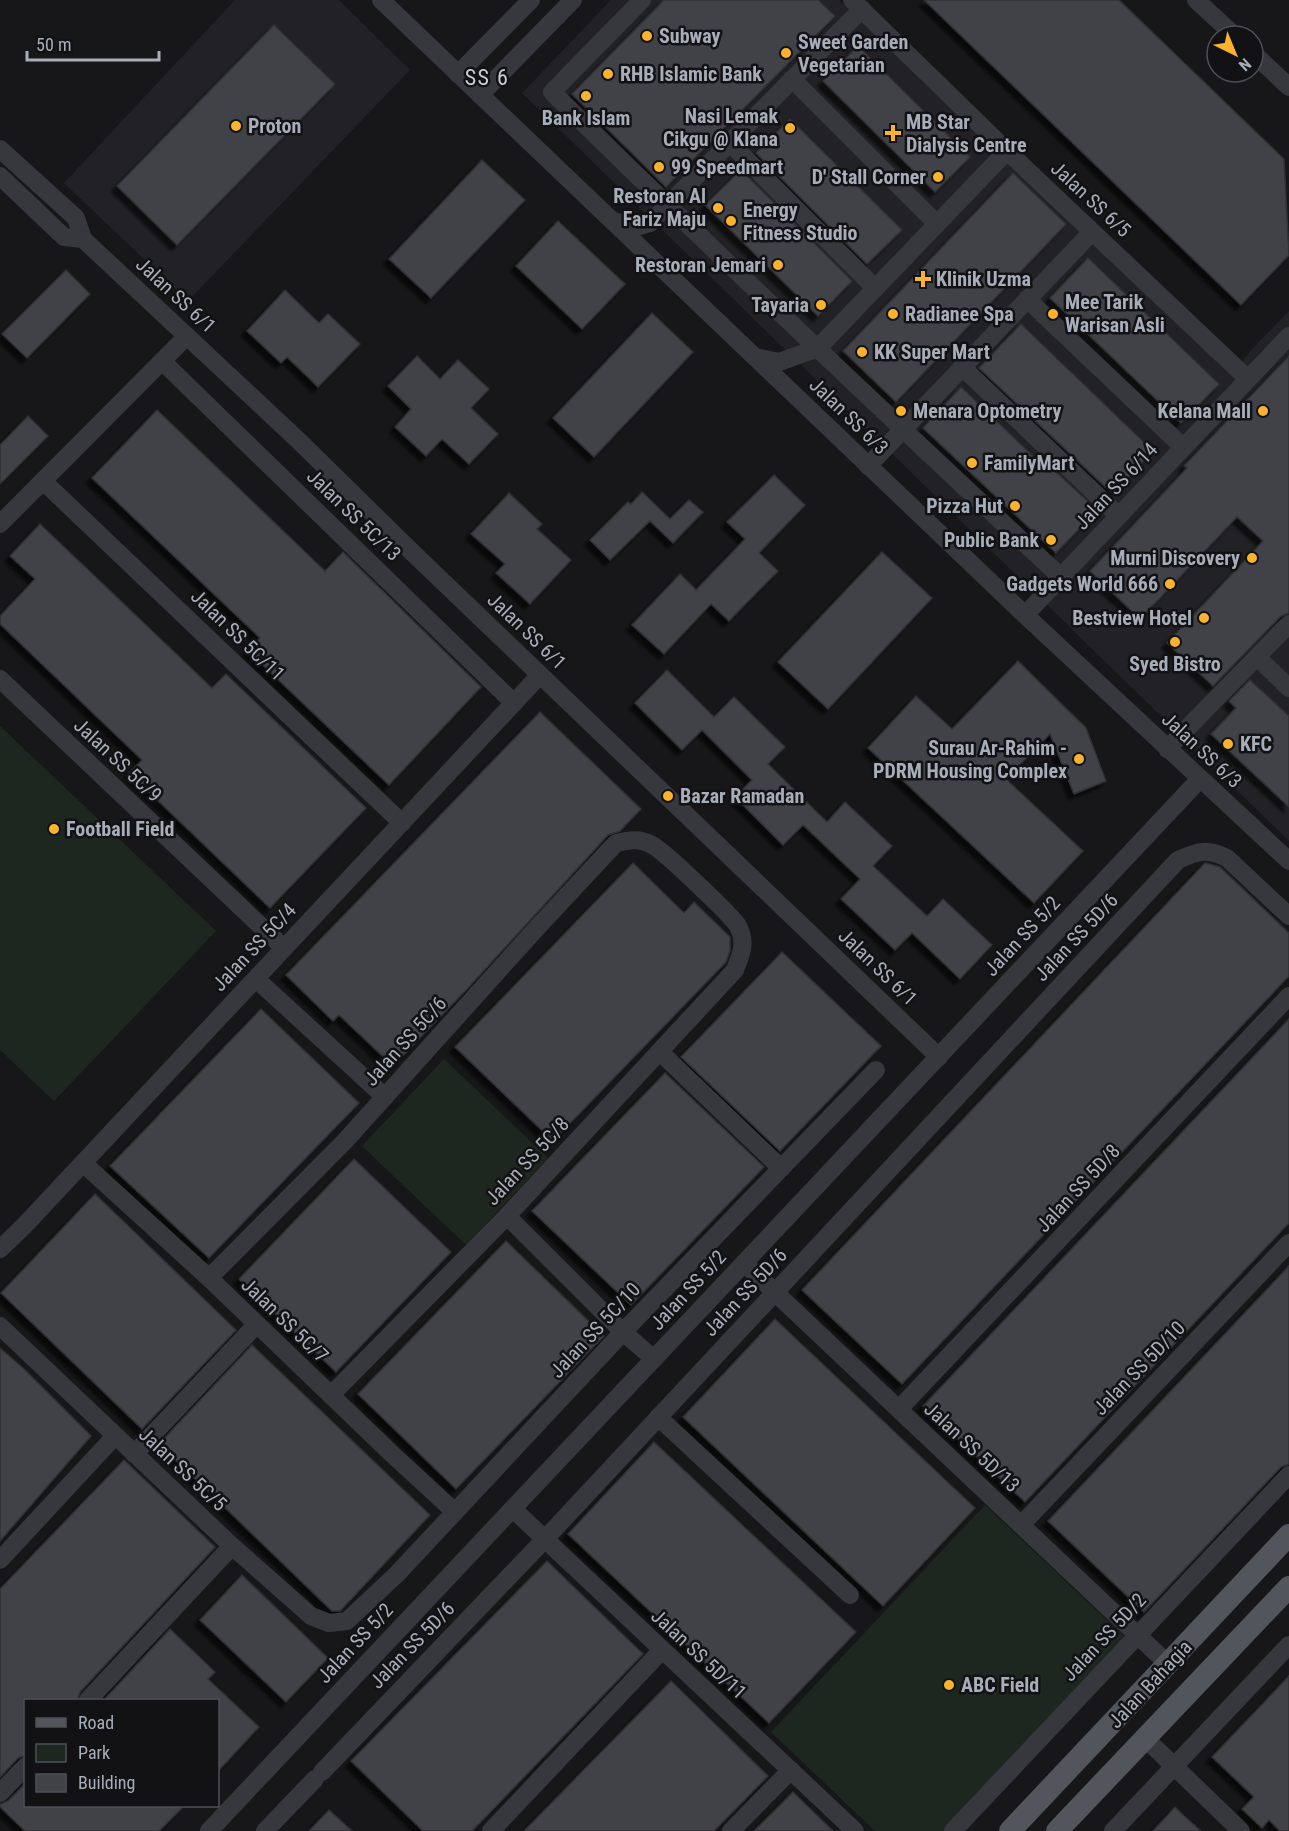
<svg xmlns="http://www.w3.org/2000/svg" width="1289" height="1831" font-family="'Roboto Condensed',sans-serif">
<defs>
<filter id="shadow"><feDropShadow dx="-5.5" dy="5.5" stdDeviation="1.5" flood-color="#0009"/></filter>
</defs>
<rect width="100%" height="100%" fill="#171719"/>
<g fill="#222226">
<polygon points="235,0 339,0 410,70 188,301 64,183"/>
<polygon points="611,0 839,0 1232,375 1252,349 1289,311 1289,841 522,93"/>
</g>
<g fill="#1e271f">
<polygon points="0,726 216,931 54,1101 0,1050"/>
<polygon points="444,1059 548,1158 466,1245 362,1146"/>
<polygon points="985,1505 1127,1639 945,1831 875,1831 771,1732"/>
</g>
<g fill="#404246" stroke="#303035" stroke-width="1.5" filter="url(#shadow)">
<polygon points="664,0 818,0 835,16 666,187 572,94"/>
<polygon points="924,0 1119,0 1284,159 1289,255 1241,305"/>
<polygon points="274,25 335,84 177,245 117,186"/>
<polygon points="858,46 970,157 935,192 823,81"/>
<polygon points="790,119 902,230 867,264 756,153"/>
<polygon points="482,160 525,200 431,298 389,259"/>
<polygon points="741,170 852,281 818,316 705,205"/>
<polygon points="1013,173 1066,224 896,402 843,351"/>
<polygon points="558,221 625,284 582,329 516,266"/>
<polygon points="1088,258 1219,384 1181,423 1050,298"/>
<polygon points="66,270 90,294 27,358 2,334"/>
<polygon points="285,290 319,323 328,314 360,344 318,387 287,357 281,363 247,331"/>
<polygon points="652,313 693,352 594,457 553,418"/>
<polygon points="1021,324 1153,451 1113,494 979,368"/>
<polygon points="417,356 440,379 458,360 489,389 471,408 498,434 469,464 442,439 426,456 395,427 411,409 388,386"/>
<polygon points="1289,356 1289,613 1281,616 1213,686 1167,643 1263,541 1237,517 1140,619 1090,571 1187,468 1184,466"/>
<polygon points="961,387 1037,460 1040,457 1097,510 1056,553 923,428"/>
<polygon points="157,410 325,571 343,552 481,687 389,785 248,651 260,638 92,478"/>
<polygon points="28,416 48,436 0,484 0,445"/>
<polygon points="774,475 805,505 759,553 778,571 729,621 711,604 664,654 632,625 680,574 696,590 745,539 727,522"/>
<polygon points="642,492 670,519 689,500 703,512 673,543 650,521 610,560 590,540 628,502 631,504"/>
<polygon points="509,493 542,524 537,529 571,560 530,604 496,573 505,564 471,534"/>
<polygon points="40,524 212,688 226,674 366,808 270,908 129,773 142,760 0,624 0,616 35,579 10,556"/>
<polygon points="882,552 932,598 828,709 778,662"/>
<polygon points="1018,661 1086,728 1106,781 1074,794 1050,734 1006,779 1083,851 1034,903 868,748 916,696 952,729"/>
<polygon points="667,670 714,717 734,697 785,747 768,764 827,822 845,802 892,846 873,866 927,916 943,899 992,945 960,979 912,933 895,950 841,899 860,879 803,825 783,845 735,797 752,780 702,730 682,750 635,703"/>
<polygon points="1250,680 1289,716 1289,807 1211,734 1236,708 1229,701"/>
<polygon points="540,712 641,809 620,831 608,835 468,988 393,1066 339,1015 333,1021 286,975"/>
<polygon points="633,863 684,913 694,902 730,937 730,951 726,962 553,1141 455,1047"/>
<polygon points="1205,863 1220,867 1289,933 1289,976 902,1384 802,1290"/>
<polygon points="782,952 881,1046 780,1151 681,1057"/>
<polygon points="261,1009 359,1103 209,1258 110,1166"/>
<polygon points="1289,1019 1289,1223 1025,1502 923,1406"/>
<polygon points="665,1073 764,1167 631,1305 532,1211"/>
<polygon points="354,1159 451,1252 336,1372 239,1279"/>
<polygon points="95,1194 236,1330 142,1429 1,1293"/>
<polygon points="506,1241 604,1336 456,1489 358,1394"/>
<polygon points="1289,1266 1289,1464 1281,1467 1144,1612 1048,1521"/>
<polygon points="775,1319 975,1508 883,1606 683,1417"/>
<polygon points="252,1345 430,1515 340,1611 332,1611 159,1444"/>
<polygon points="0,1348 24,1369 91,1436 0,1541"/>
<polygon points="654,1442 856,1632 769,1723 568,1534"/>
<polygon points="124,1460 215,1547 80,1692 77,1701 26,1701 26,1755 18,1758 0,1777 0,1589"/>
<polygon points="547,1561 643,1654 472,1831 423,1831 351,1761"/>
<polygon points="242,1575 328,1658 286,1702 200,1620"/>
<polygon points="170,1629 215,1672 208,1679 259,1727 218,1771 218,1701 103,1701"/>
<polygon points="1289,1676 1289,1831 1280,1831 1269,1820 1262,1828 1242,1809 1254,1797 1212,1757"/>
<polygon points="671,1681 768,1776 714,1831 524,1831"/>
<polygon points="26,1783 26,1806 184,1806 159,1831 25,1831 0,1807 0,1804 8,1801"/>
<polygon points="793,1792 833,1831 754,1831"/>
<polygon points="1175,1807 1184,1816 1201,1831 1153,1831"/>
<polygon points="329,1810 352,1831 309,1831"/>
</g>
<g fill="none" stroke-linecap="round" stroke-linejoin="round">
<g stroke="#37383e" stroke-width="18">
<polyline points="381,0 1025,615 1289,861"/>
<path d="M642,0L552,92C719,257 890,418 1061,577"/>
<polyline points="852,0 1007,151 1248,379"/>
<polyline points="1196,0 1235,36"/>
<polyline points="1253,53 1289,87"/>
<polyline points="458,74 531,0"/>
<polyline points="792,79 937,224"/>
<polyline points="480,95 573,0"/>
<polyline points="730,143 875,288"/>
<polyline points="0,149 76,218 83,239 299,441 413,553 939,1057"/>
<polyline points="0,176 64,237 83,239"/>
<polyline points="613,221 636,227 650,223 862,9"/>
<polyline points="1027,299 1183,447"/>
<polyline points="755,357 779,362 818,348 1007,151"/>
<polyline points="162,361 514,703"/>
<polyline points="962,367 1119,516"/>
<polyline points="868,466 1092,232"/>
<polyline points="43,481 402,823"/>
<polyline points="0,524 187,336"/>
<polyline points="1025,615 1289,336"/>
<polyline points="1257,657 1289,688"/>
<polyline points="0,679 284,948"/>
<polyline points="1167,749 1289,624"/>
<polyline points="256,979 385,1097"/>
<polyline points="660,1052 780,1167"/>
<polyline points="83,1163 209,1278 392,1454 455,1512"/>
<polyline points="507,1216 623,1332 654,1359"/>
<polyline points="0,1249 23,1227 540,675"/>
<polyline points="744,1263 1168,1664"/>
<path d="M209,1278L345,1141L534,931L616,843C629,840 640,838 652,845C663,850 732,916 738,926C747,943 741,954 735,970L507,1216L331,1395"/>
<polyline points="0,1326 232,1546 311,1616 329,1623 347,1621 397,1574 623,1332 876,1070"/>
<polyline points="899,1409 1289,996"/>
<polyline points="658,1417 850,1595"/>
<polyline points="134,1454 257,1324"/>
<polyline points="513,1509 855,1831"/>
<polyline points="1021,1525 1289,1243"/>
<polyline points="0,1560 115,1436"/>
<polyline points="88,1700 232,1546"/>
<polyline points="1146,1739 1241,1831"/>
<path d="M322,1772L545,1539L1178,860C1198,851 1207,848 1227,858L1289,916"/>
<polyline points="0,1793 26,1766"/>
<polyline points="209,1831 1200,779"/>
<polyline points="265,1831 315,1779"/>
<polyline points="491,1831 662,1650"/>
<polyline points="731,1831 791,1770"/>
<polyline points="953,1831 1289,1475"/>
<polyline points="1113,1831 1289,1645"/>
</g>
<g stroke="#53555d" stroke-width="22">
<polyline points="1010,1831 1289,1535"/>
<polyline points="1057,1831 1289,1587"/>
</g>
</g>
<g fill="#fbb32d" stroke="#121214" stroke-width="2">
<circle cx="647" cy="36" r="6"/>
<circle cx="786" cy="53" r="6"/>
<circle cx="608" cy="74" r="6"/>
<circle cx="586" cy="96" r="6"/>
<circle cx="236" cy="126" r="6"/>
<circle cx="790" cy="128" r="6"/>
<path d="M890 124h6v6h6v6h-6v6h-6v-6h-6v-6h6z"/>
<circle cx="659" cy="167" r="6"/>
<circle cx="938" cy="177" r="6"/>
<circle cx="718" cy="208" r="6"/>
<circle cx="731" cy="221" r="6"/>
<circle cx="778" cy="265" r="6"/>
<path d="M920 270h6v6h6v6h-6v6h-6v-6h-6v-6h6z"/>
<circle cx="821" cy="305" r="6"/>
<circle cx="893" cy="314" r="6"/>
<circle cx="1053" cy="314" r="6"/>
<circle cx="862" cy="352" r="6"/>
<circle cx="901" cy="411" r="6"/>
<circle cx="1263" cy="411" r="6"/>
<circle cx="972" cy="463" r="6"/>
<circle cx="1015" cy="506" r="6"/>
<circle cx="1051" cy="540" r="6"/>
<circle cx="1252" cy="558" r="6"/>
<circle cx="1170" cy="584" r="6"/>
<circle cx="1204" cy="618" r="6"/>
<circle cx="1175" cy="642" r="6"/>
<circle cx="1228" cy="744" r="6"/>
<circle cx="1079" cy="759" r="6"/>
<circle cx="668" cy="796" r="6"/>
<circle cx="54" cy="829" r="6"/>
<circle cx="949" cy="1685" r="6"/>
</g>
<g text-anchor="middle" stroke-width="5" stroke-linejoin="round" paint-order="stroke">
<g font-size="20" font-weight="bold" fill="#a8aeb9" stroke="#121214" text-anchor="start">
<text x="659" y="43">Subway</text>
<text x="798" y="49">Sweet Garden<tspan x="798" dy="23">Vegetarian</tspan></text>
<text x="620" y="81">RHB Islamic Bank</text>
<text x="778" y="123" text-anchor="end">Nasi Lemak<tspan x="778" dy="23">Cikgu @ Klana</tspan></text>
<text x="586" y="125" text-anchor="middle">Bank Islam</text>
<text x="906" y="129">MB Star<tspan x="906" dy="23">Dialysis Centre</tspan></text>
<text x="248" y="133">Proton</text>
<text x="671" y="174">99 Speedmart</text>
<text x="926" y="184" text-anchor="end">D' Stall Corner</text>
<text x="706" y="203" text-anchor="end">Restoran Al<tspan x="706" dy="23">Fariz Maju</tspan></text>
<text x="743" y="217">Energy<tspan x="743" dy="23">Fitness Studio</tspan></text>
<text x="766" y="272" text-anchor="end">Restoran Jemari</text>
<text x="936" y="286">Klinik Uzma</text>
<text x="1065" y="309">Mee Tarik<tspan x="1065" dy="23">Warisan Asli</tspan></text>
<text x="809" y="312" text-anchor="end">Tayaria</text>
<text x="905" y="321">Radianee Spa</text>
<text x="874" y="359">KK Super Mart</text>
<text x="913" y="418">Menara Optometry</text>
<text x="1251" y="418" text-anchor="end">Kelana Mall</text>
<text x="984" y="470">FamilyMart</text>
<text x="1003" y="513" text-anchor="end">Pizza Hut</text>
<text x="1039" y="547" text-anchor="end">Public Bank</text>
<text x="1240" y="565" text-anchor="end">Murni Discovery</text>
<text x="1158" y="591" text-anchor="end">Gadgets World 666</text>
<text x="1192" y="625" text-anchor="end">Bestview Hotel</text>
<text x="1175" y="671" text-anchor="middle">Syed Bistro</text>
<text x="1240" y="751">KFC</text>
<text x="1067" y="755" text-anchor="end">Surau Ar-Rahim -<tspan x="1067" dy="23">PDRM Housing Complex</tspan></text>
<text x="680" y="803">Bazar Ramadan</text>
<text x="66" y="836">Football Field</text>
<text x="961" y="1692">ABC Field</text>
</g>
<g font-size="20" fill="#a8aeb9" stroke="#121214">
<text transform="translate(1091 199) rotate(43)" y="7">Jalan SS 6/5</text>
<text transform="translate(176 295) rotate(43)" y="7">Jalan SS 6/1</text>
<text transform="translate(849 416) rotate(44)" y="7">Jalan SS 6/3</text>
<text transform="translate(1116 486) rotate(-47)" y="7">Jalan SS 6/14</text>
<text transform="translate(354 515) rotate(44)" y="7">Jalan SS 5C/13</text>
<text transform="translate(527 631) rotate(44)" y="7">Jalan SS 6/1</text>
<text transform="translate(238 635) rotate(44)" y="7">Jalan SS 5C/11</text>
<text transform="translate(1202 750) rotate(43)" y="7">Jalan SS 6/3</text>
<text transform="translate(118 760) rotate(43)" y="7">Jalan SS 5C/9</text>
<text transform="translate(1022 936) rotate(-47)" y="7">Jalan SS 5/2</text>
<text transform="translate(1076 937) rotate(-47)" y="7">Jalan SS 5D/6</text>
<text transform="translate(254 947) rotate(-47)" y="7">Jalan SS 5C/4</text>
<text transform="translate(878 967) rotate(44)" y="7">Jalan SS 6/1</text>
<text transform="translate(405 1041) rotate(-48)" y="7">Jalan SS 5C/6</text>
<text transform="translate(527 1161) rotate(-47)" y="7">Jalan SS 5C/8</text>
<text transform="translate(1078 1188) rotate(-47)" y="7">Jalan SS 5D/8</text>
<text transform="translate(688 1290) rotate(-47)" y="7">Jalan SS 5/2</text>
<text transform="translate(745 1292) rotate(-47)" y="7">Jalan SS 5D/6</text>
<text transform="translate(285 1320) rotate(44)" y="7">Jalan SS 5C/7</text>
<text transform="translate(595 1330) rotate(-47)" y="7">Jalan SS 5C/10</text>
<text transform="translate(1139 1368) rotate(-46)" y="7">Jalan SS 5D/10</text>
<text transform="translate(972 1447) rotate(43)" y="7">Jalan SS 5D/13</text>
<text transform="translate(183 1469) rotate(43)" y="7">Jalan SS 5C/5</text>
<text transform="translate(1104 1637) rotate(-47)" y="7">Jalan SS 5D/2</text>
<text transform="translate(355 1643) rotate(-47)" y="7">Jalan SS 5/2</text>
<text transform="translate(412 1645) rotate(-46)" y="7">Jalan SS 5D/6</text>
<text transform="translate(699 1654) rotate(43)" y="7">Jalan SS 5D/11</text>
<text transform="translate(1150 1684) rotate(-47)" y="7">Jalan Bahagia</text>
</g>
<g font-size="22" letter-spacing="1.5" fill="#c9cdd5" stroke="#121214">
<text x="487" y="85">SS 6</text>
</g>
</g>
<rect x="24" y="1699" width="195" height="108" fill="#121214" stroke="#4e5056" stroke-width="1.5"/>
<rect x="36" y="1718" width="30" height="9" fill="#53555d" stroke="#4e5056" stroke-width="1.5"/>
<text x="78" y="1729" font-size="18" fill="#a8aeb9">Road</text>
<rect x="36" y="1744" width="30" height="18" fill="#1e271f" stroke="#4e5056" stroke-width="1.5"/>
<text x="78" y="1759" font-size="18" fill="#a8aeb9">Park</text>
<rect x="36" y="1774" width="30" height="18" fill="#404246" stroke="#4e5056" stroke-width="1.5"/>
<text x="78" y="1789" font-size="18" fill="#a8aeb9">Building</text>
<g transform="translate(1235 54) rotate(137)"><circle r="28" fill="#121214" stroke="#4e5056" stroke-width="1.5"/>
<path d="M0-4.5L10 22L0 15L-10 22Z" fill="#fbb32d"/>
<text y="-9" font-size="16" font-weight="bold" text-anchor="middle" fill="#a8aeb9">N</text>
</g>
<path d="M27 51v9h132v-9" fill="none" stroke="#a8aeb9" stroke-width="3"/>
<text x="36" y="51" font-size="18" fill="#a8aeb9" stroke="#121214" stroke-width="4.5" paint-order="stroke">50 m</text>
</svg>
